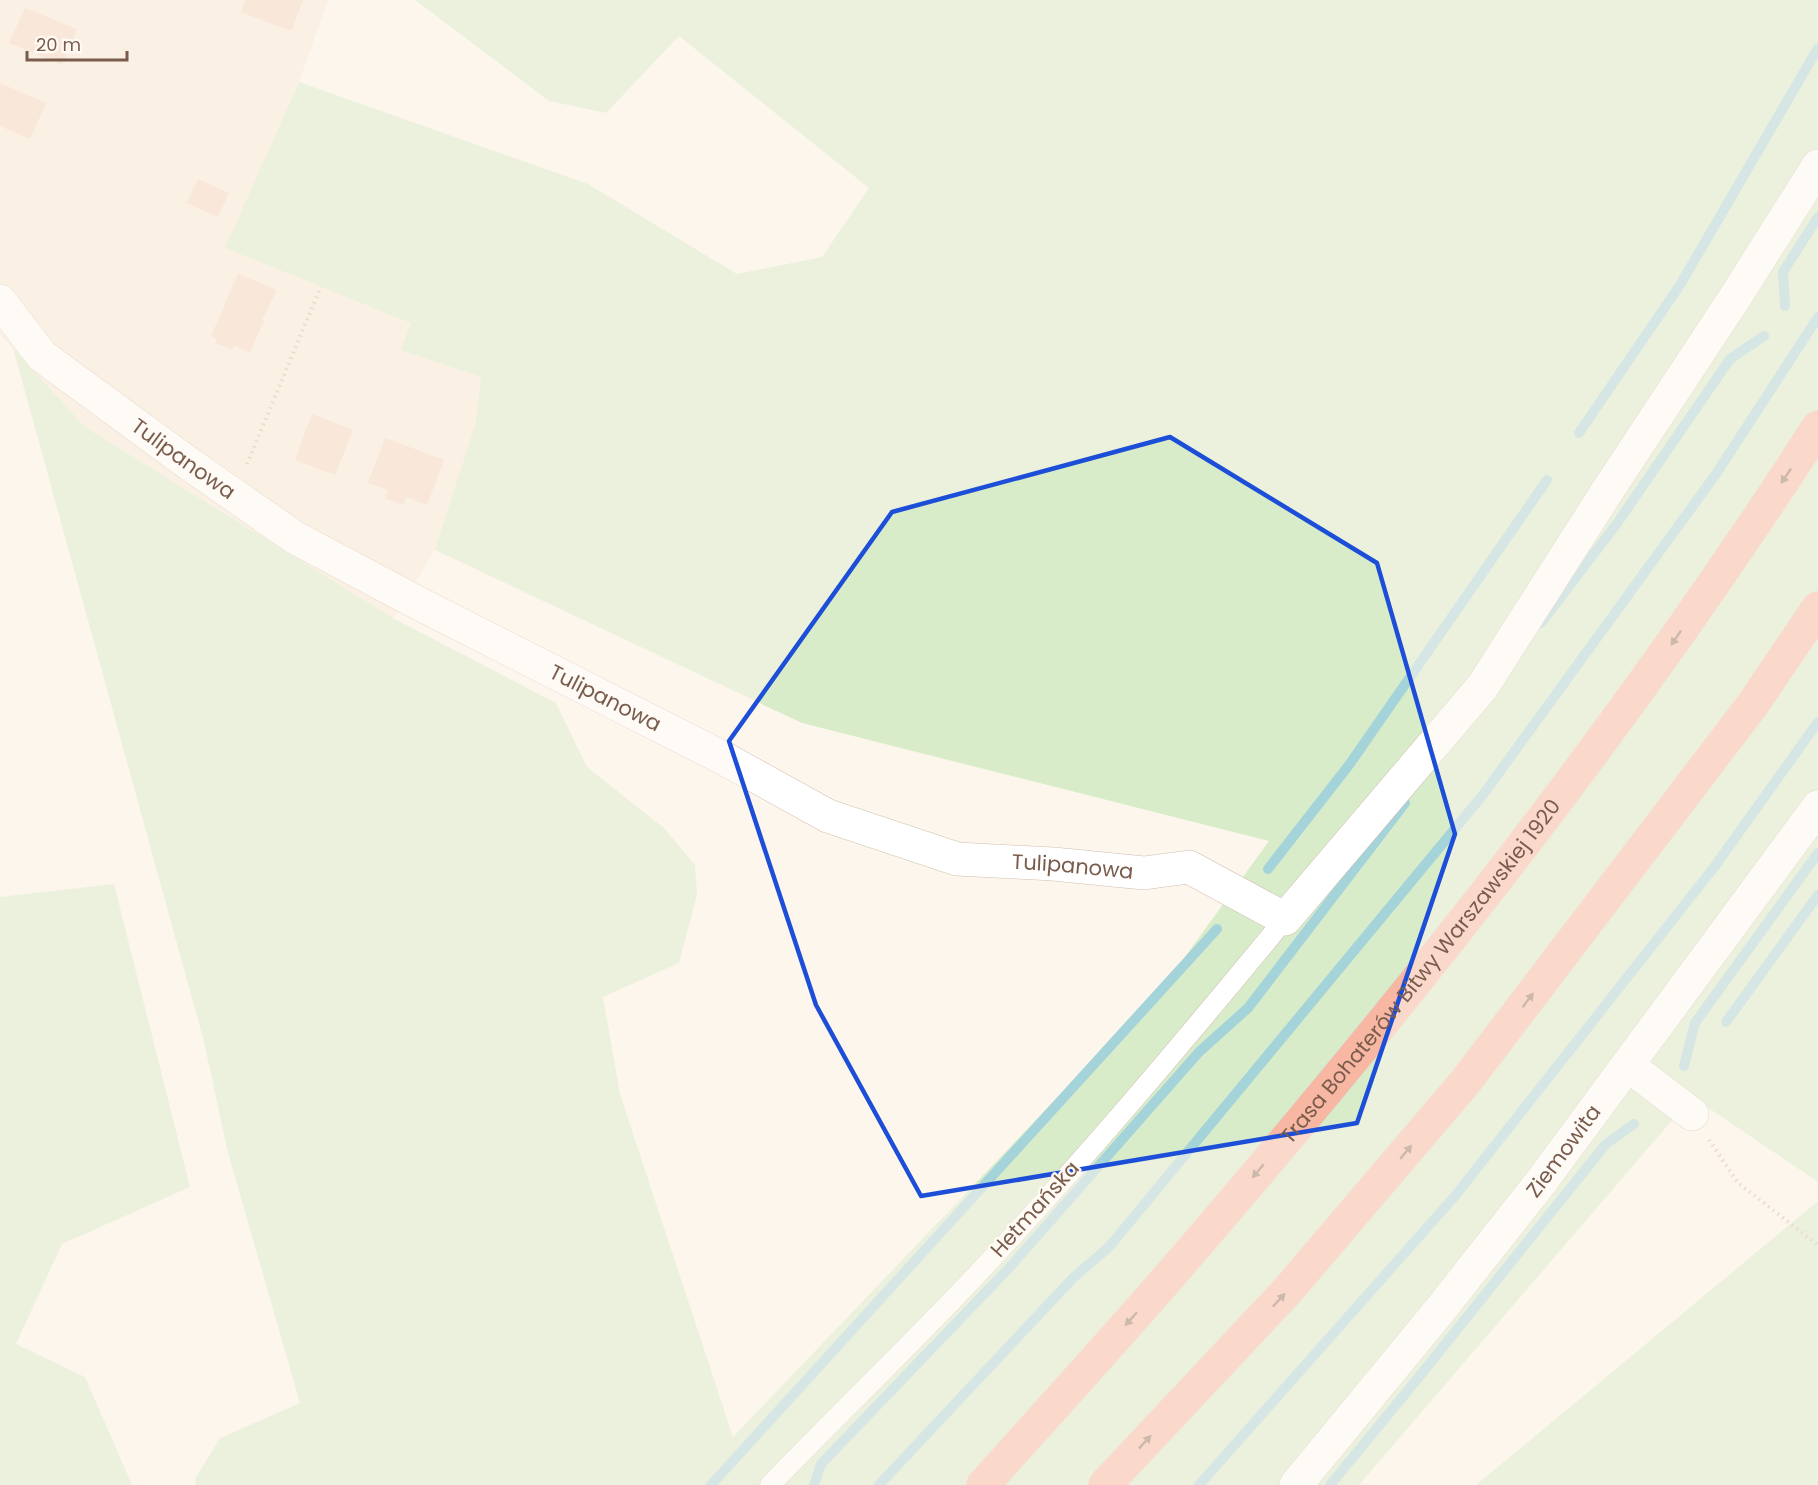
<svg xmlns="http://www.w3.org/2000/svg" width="1818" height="1485" font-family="Poppins,sans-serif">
<rect width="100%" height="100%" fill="#fdf6ec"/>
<polygon fill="#f5e8da" points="0,0 328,0 299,82 226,247 412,323 402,350 481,376 476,421 435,550 393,618 85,427 0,334"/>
<g fill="#d8ecc9">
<polygon points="415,0 1818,0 1818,1182 1692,1097 1359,1485 196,1485 195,1479 220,1438 300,1403 228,1153 204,1042 13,348 85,427 393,618 556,703 587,767 665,829 695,865 697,895 679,963 603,997 620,1094 733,1437 1163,987 1269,841 802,723 435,550 476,421 481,377 401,350 411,323 225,248 299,82 588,184 737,274 822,257 869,188 679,36 606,113 549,101"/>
<polygon points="114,884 190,1187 62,1244 16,1344 85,1377 132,1485 0,1485 0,897"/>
<polygon points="1818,1201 1818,1485 1476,1485"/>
</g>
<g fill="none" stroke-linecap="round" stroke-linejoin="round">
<g stroke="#a5d3da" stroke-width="10">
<polyline points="1785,306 1783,272 1818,217"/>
<polyline points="1579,433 1680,285 1818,48"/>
<polyline points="1541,623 1618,522 1730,359 1764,336"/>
<polyline points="1268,869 1349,765 1547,480"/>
<polyline points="1726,1022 1818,895"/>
<polyline points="1684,1066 1695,1023 1818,853"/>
<polyline points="711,1485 1217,929"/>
<polyline points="814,1485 821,1464 1009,1268 1199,1052 1248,1008 1405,803"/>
<polyline points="879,1485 1073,1278 1109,1247 1482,796 1716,474 1818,317"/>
<polyline points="1199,1485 1455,1196 1715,866 1818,722"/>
<polyline points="1330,1485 1410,1388 1606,1144 1634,1124"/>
</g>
</g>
<g fill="#f3d5c3">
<polygon points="246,0 303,0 291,31 241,12"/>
<polygon points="25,8 77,29 62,65 9,43"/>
<polygon points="0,83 46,103 30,139 0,126"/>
<polygon points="198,179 229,193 218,217 187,203"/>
<polygon points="238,274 277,290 262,320 264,320 250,353 234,345 232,350 215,343 217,339 211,336"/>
<polygon points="312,414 353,430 335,475 295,460"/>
<polygon points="385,438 444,460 427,505 406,497 403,505 385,498 388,490 368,483"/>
</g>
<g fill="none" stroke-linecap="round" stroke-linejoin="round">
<g stroke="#d1beb0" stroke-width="21">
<path id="service" d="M770,1485C835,1418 902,1353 967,1285C1078,1168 1182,1044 1285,919"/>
</g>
<g stroke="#d1beb0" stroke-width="34">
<g id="minor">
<path id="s1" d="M0,301L42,356L188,463L294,537L416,602L723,758L828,816L957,859L1053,864L1144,873L1189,867L1285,919L1483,686L1606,493L1734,299L1818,166"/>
<polyline points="1629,1066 1692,1114"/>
<path id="s2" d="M1296,1485L1440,1310L1541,1182L1818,807"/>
</g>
</g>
<g stroke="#dad1cd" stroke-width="34">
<g id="motorway">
<path id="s3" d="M983,1485C1051,1409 1120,1334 1186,1257C1413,994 1630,720 1818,427"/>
<polyline points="1105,1485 1288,1290 1466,1081 1753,704 1818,608"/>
</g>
</g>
<g stroke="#d9b8a5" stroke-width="4" stroke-dasharray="1.5 4.5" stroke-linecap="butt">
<polyline points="247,464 319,291"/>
<polyline points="1709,1140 1738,1183 1818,1245"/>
</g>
<use href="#service" stroke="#fff" stroke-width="20"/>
<use href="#minor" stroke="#fff" stroke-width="33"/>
<use href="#motorway" stroke="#f7b7a3" stroke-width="33"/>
</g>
<defs><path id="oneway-solid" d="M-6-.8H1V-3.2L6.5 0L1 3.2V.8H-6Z" transform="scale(1.5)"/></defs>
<g fill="#936e5e">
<use href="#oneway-solid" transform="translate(1786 476) rotate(124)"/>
<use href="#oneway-solid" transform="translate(1676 638) rotate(124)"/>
<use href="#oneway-solid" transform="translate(1528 1000) rotate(-53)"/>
<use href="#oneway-solid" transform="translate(1406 1152) rotate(-50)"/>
<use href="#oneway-solid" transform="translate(1258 1171) rotate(130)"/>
<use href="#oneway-solid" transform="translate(1279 1300) rotate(-47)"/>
<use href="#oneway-solid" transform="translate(1131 1319) rotate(132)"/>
<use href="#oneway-solid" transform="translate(1145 1442) rotate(-47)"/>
</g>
<path d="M0 0H1818V1485H0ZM1170,437L1377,563L1455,834L1357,1123L921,1196L816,1005L729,741L892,512Z" fill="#fdf6ec" fill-opacity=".55" fill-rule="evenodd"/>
<path fill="none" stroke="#1d4ed8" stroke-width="4.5" stroke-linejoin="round" d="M1170,437L1377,563L1455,834L1357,1123L921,1196L816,1005L729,741L892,512Z"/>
<g text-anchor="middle" stroke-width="4.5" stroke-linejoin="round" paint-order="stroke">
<g font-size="21" fill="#7a5c4d" stroke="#fffaf3">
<text dy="7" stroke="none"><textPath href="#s1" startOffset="244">Tulipanowa</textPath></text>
<text dy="7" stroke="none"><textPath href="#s1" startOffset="730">Tulipanowa</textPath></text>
<text dy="7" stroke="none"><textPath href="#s1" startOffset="1234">Tulipanowa</textPath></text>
<text dy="7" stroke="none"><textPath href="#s3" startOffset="675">Trasa Bohaterów Bitwy Warszawskiej 1920</textPath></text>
<text dy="7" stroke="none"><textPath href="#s2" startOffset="428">Ziemowita</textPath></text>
<text transform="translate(1035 1209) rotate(-48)" y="7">Hetmańska</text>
</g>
</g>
<path d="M27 51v9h100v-9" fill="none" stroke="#7a5c4d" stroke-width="3"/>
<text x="36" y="51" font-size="18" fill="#7a5c4d" stroke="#fffaf3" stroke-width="4.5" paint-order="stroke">20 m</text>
</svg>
